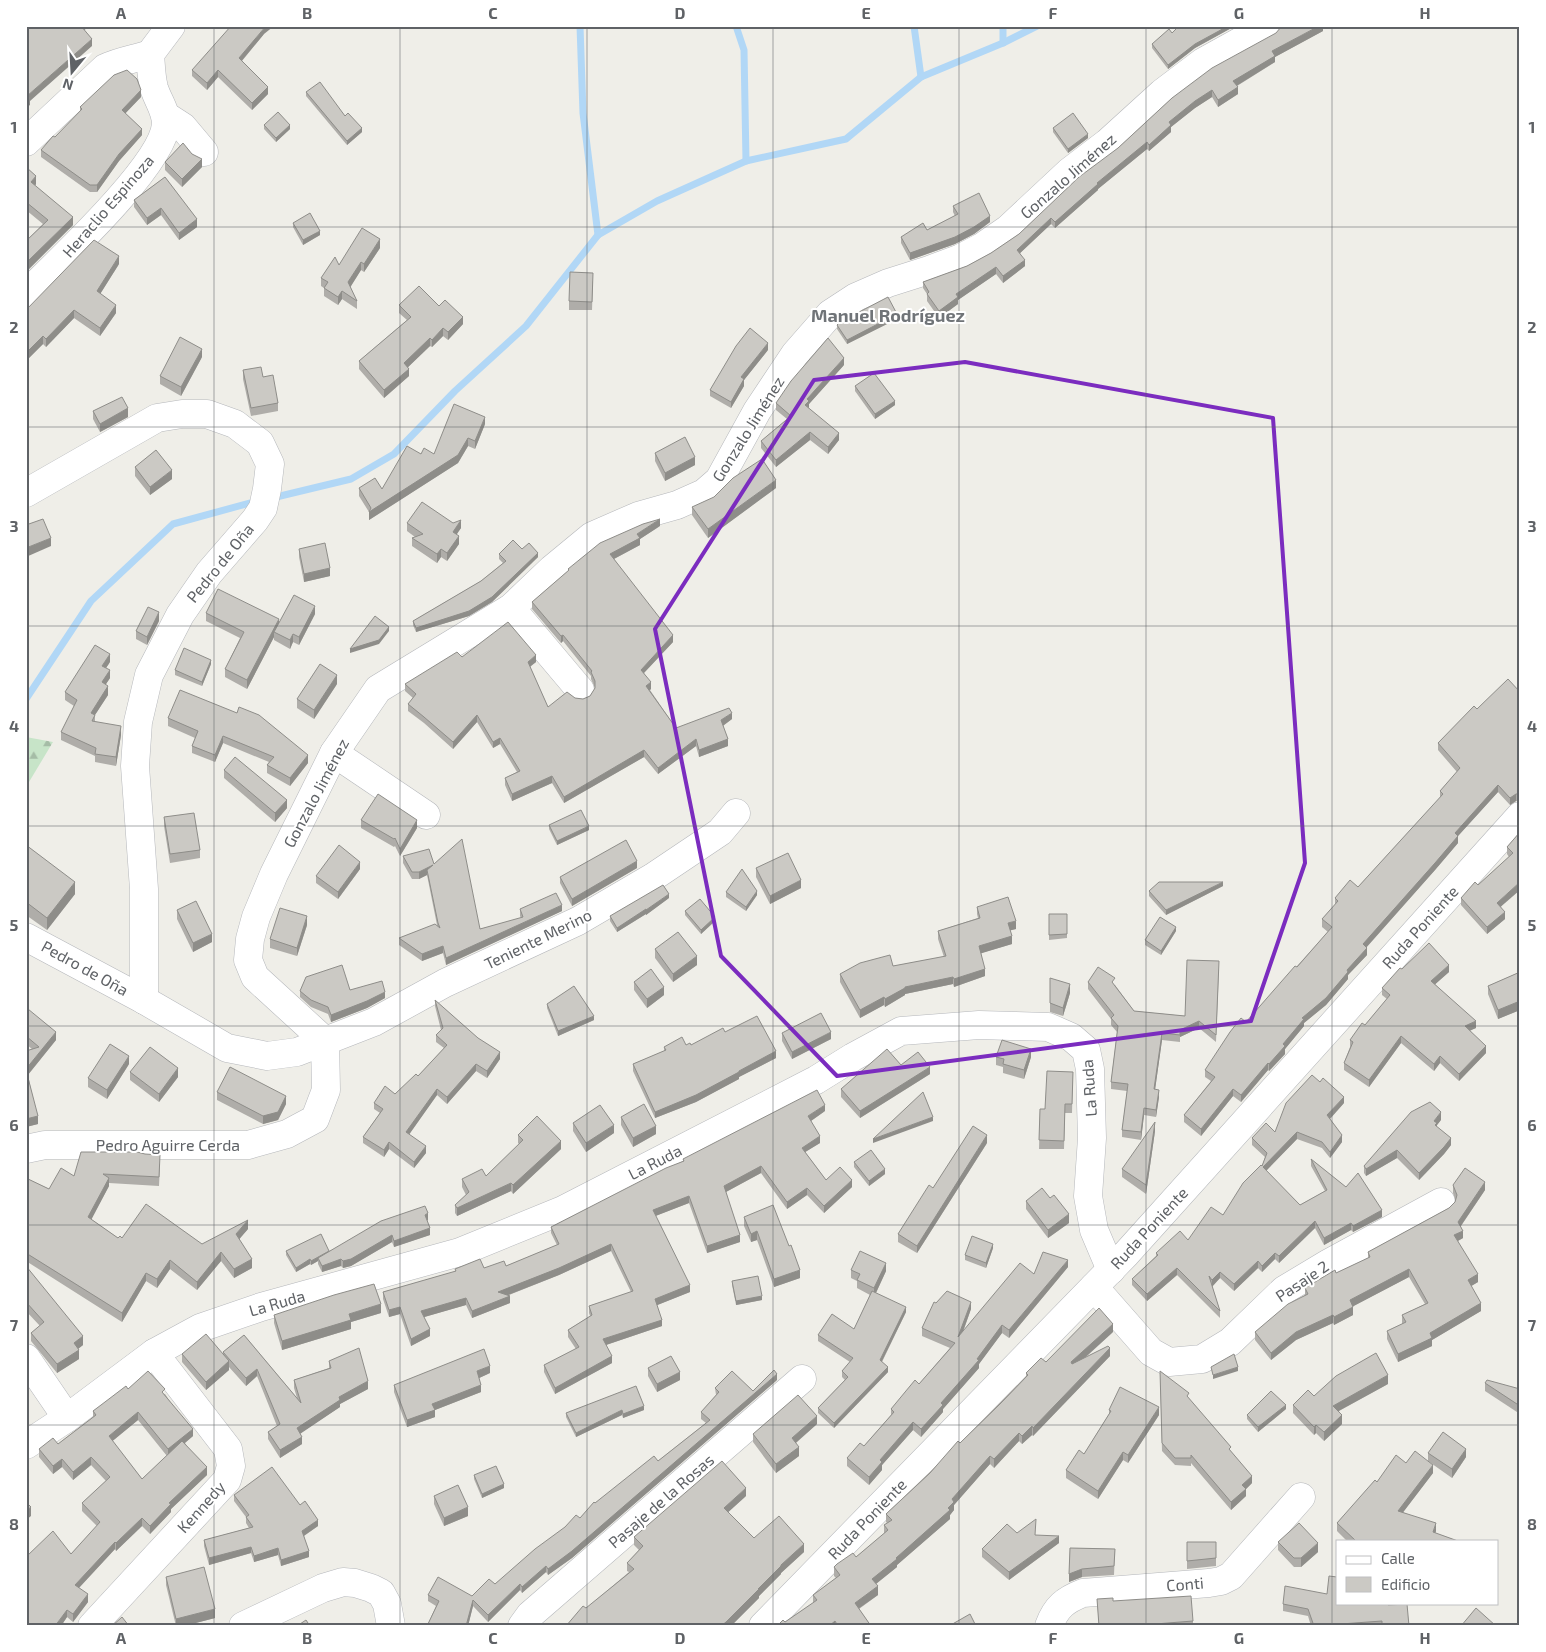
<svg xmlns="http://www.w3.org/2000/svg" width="1546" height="1652" font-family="'Exo 2',sans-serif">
<defs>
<pattern id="forest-firs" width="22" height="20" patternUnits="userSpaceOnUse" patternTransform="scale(1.25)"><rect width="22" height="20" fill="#c7e4c8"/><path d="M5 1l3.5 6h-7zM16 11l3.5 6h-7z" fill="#a5bca6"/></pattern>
</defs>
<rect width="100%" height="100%" fill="#efeee8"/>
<polygon fill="url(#forest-firs)" points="26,737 53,742 26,787"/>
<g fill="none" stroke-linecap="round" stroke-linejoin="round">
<g stroke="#b1d7f6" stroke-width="7">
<polyline points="580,26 583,113 598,235"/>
<polyline points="736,26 744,50 746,161"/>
<polyline points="914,26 921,77"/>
<polyline points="1003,26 1003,43"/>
<polyline points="272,498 351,479 394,454 455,391 526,326 598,235 657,201 746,161 846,139 921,77 1003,43 1037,26"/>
<polyline points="26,699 91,601 173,524 257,501"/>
</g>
<g stroke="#b5b7bb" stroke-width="29">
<g id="minor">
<polyline points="166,116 183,127 204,152"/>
<path d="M26,142L105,68C119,61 135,59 150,54"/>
<path d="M26,294C58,262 163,165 166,124C166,110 158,101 154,88C151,77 151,65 150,54L171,26"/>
<polyline points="26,493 157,418 182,414 207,414 235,424 260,443 270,464 267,489 263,508 255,520 209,573 180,615 149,675 138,722 135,766 144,889 144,1000"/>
<polyline points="511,608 580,690"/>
<polyline points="334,753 426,815"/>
<polyline points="26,937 144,1000 227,1048 267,1056 297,1052 374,1022 445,983 578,921 653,877 720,832 736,813"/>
<polyline points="325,1041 255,977 248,960 250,939 256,917 274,874 334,753 378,689 511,608 552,569 592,536 638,516 677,505 704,493 719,480 757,411 795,354 830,314 856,297 888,283 929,270 961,258 982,247 1008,229 1069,172 1107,143 1162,93 1203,62 1268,26"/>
<polyline points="26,1149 45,1145 248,1145 287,1134 315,1119 326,1090 325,1041"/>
<polyline points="1094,1287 1151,1352 1169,1362 1202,1359 1230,1342 1284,1290 1329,1263 1441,1202"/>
<polyline points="26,1358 67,1418"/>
<polyline points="26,1445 67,1418 154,1353 200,1328 261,1307 460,1252 563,1210 816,1080 853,1057 901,1031 979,1025 1048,1027 1071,1037 1086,1050 1090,1069 1092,1138 1088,1196 1094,1230 1111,1270"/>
<polyline points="92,1626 227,1480 231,1466 228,1449 154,1353"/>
<polyline points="243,1626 323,1588 343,1582 355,1583 371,1588 381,1593 387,1604 391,1626"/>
<polyline points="522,1626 530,1615 802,1379"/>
<polyline points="763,1626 1126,1254 1520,816"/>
<path d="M1049,1626C1056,1607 1065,1600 1083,1593L1209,1583L1221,1581L1231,1576L1301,1497"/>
</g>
</g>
<use href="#minor" stroke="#fff" stroke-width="28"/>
</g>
<g fill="#afada9" fill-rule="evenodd">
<polygon points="1179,26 1235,26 1195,48 1168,69 1152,48 1152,44 1172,33"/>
<polygon points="1323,26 1323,31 1275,57 1275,62 1237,86 1238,94 1218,107 1212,97 1195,108 1171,127 1171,132 1149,151 1147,149 1098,189 1098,190 1055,228 1051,224 1020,253 1025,266 1003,283 996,274 958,300 958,304 939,318 927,301 927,294 923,288 923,282 967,266 991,253 1019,234 1118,148 1172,98"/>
<polygon points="264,34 242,61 268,94 252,110 218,77 207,90 192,76 192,70"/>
<polygon points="306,92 345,116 362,132 347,145 306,96"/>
<polygon points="141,97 125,113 142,135 119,161 97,192 90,192 41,157 41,150 55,137 80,112 80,107"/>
<polygon points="264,125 290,129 276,142 264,129"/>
<polygon points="1053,128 1088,138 1068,153 1053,132"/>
<polygon points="165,162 202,167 182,187 165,170"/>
<polygon points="26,167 36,184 35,186 73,225 26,272 26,241 43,224 26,210"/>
<polygon points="165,177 197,227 179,240 161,215 147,225 134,207 134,200"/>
<polygon points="953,206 990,222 974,234 955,244 910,260 901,243 901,237 927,230 955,216 953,212"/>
<polygon points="293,223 320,235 303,245 293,227"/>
<polygon points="380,248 364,272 361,270 350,287 357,301 357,309 342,299 338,305 324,296 324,288 321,286 321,278 339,265"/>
<polygon points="119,264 100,294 116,313 100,336 74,318 46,347 43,344 26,361 26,310"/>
<polygon points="593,281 592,310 569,310 569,301"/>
<polygon points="399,305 439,306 463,324 448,340 443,336 432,347 430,346 408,367 409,376 384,398 359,369 359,361 407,320 399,313"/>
<polygon points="897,319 847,344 837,329 837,325"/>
<polygon points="768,350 744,380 744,386 731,408 710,396 710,390"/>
<polygon points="202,357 181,396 160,384 160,376"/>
<polygon points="844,365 809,404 809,408 839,440 828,454 810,440 776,467 761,448 761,441 787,419 776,410 776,403"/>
<polygon points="243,370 278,403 278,411 251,416 243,379"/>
<polygon points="855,386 895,405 875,419 855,391"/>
<polygon points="93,411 128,417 100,432 93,419"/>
<polygon points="485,424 475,449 468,446 458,463 369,520 369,512 359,496 359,488 382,489 434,454"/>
<polygon points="655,453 695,465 665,481 655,461"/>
<polygon points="135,467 172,479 150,495 135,476"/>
<polygon points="776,488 708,538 692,515 692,507"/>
<polygon points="407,523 461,528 456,534 459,544 447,561 441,557 437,563 412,546 412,538 415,537 407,531"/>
<polygon points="660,526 640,539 640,545 614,559 673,642 644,673 651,689 650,690 676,728 732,719 723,726 728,746 699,757 696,746 658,774 644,757 564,803 552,783 512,801 505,785 505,778 517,772 500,744 493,748 477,722 453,749 424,723 408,711 408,704 413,698 405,691 405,684 462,657 536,662 530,667 548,707 575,698 583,699 590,696 595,688 591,679 591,676 563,641 561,643 532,609 532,602 568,571 568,569"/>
<polygon points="299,549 330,576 304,582 299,557"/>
<polygon points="522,549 538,557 492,602 469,616 416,632 413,625 413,621 481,581 503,563 499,559 499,554"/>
<polygon points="206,613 279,623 315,614 299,645 293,642 290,649 274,640 274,637 247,689 225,677 225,669 240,638 206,621"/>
<polygon points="159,621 147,645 136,639 136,631"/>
<polygon points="110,662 106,668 110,678 106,684 108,695 95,715 95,722 121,735 116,766 95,762 95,756 61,740 61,732 74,706 65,700 65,692"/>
<polygon points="211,664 202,686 175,675 175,670"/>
<polygon points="337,684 314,719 297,708 297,699"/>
<polygon points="1520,692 1520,801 1516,801 1510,805 1498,792 1458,836 1458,843 1435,870 1366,948 1367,955 1348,975 1348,979 1326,1005 1304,1023 1304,1026 1285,1049 1285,1054 1269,1071 1268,1070 1241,1102 1233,1096 1201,1136 1184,1122 1184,1115 1211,1081 1205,1077 1205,1070 1246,1022 1328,932 1322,927 1322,919 1335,905 1335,898 1358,887 1440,798 1440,791 1457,772 1438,750 1438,743 1477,709"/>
<polygon points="168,718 308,763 290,786 267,773 267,765 269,762 223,743 215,762 192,753 192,746 195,738 168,726"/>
<polygon points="224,770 287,808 275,822 224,778"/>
<polygon points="164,817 200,850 200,858 170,863 164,826"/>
<polygon points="361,820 417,828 400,856 395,846 394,847 361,828"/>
<polygon points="549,825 589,830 557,845 549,829"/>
<polygon points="1520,832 1501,907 1505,919 1487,934 1461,905 1461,898 1478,885 1509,857 1507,854 1507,847"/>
<polygon points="26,845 75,894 47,930 26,915"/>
<polygon points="403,856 434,864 480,929 521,918 520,916 520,909 562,911 446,965 443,953 422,961 399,945 399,938 437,925 427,875 419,879 412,879 403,863"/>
<polygon points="637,868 572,906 560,883 560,877"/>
<polygon points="756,868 801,888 770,904 756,877"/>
<polygon points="360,869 338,899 316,883 316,876"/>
<polygon points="1223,886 1166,915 1149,896 1149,891"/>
<polygon points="726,892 757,895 746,911 726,897"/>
<polygon points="669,898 646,915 646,914 617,932 610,921 610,916"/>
<polygon points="977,907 1016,929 1010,930 1012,944 981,953 985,976 954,987 953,984 905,994 905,995 885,1007 884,1005 860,1018 840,982 840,974 893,966 944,957 938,939 938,931 978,918 977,914"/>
<polygon points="177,910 212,942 193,952 177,919"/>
<polygon points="685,911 715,921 701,934 685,915"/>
<polygon points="1049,914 1067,914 1067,938 1049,940"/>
<polygon points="307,925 297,956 270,948 270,939"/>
<polygon points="1176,931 1161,955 1145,945 1145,940"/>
<polygon points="655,949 697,965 673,982 655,958"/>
<polygon points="1219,969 1216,1042 1199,1028 1180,1037 1180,1042 1162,1040 1155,1090 1159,1097 1156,1117 1144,1115 1141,1140 1122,1137 1122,1130 1127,1091 1111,1089 1111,1082 1117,1032 1111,1025 1111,1019 1088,989 1088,982 1115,985 1134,1011 1185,1016"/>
<polygon points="1402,969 1449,972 1435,984 1476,1028 1470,1030 1486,1053 1459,1081 1440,1063 1434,1071 1401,1043 1369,1087 1344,1070 1344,1063 1350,1047 1350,1040 1365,1025 1387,999 1382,995 1382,988"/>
<polygon points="1520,972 1520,1010 1498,1019 1488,994 1488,986"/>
<polygon points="1050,978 1070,993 1063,1016 1050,1012"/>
<polygon points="634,982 664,995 647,1008 634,990"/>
<polygon points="350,990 385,998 367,1008 331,1022 328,1014 311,1007 300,997 300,991"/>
<polygon points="435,1000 500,1059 487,1078 476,1071 447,1104 437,1095 409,1134 426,1153 414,1168 389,1149 384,1157 363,1143 363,1137 380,1113 374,1109 374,1103 395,1094 418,1076 444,1048 436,1042 436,1035 441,1030 435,1006"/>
<polygon points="547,1004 594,1020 558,1036 547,1008"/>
<polygon points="26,1012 56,1040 28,1075 38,1124 26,1127 26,1051 32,1049 26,1044"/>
<polygon points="725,1032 776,1058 739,1077 739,1079 696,1102 655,1118 633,1071 633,1064 664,1051 664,1047 691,1045"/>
<polygon points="782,1033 831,1039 792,1059 782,1041"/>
<polygon points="996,1057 1031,1057 1024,1079 1003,1073 1003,1067 996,1065"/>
<polygon points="129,1064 107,1099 88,1087 88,1078"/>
<polygon points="901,1065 930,1074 860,1118 841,1097 841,1089"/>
<polygon points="130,1072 178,1077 159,1102 130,1080"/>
<polygon points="1073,1072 1072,1113 1065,1113 1064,1149 1039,1149 1040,1109 1045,1109"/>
<polygon points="217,1092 286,1104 278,1120 263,1124 217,1100"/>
<polygon points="1344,1103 1330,1119 1342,1142 1330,1158 1322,1148 1297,1139 1266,1171 1300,1205 1325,1191 1311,1166 1311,1159 1382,1217 1353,1232 1351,1230 1324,1245 1315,1228 1279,1263 1275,1259 1262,1272 1258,1268 1234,1291 1220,1278 1212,1286 1220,1311 1220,1318 1177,1275 1147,1301 1132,1285 1132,1279 1156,1256 1156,1253 1188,1240 1223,1215 1262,1166 1265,1157 1252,1145 1252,1138 1275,1132"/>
<polygon points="825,1111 811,1121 820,1143 805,1152 826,1180 852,1187 824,1213 807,1195 787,1209 761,1173 726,1192 740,1242 707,1253 689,1203 655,1216 690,1292 657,1305 662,1326 606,1345 612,1363 555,1394 544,1372 544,1365 576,1349 568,1337 568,1330 590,1316 589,1313 589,1306 631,1292 611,1251 559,1275 509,1295 510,1303 472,1318 466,1305 424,1317 430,1336 411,1346 400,1314 389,1317 383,1299 383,1292 455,1272 455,1269 484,1268 506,1266 557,1245 551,1233 551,1227 683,1161 683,1159"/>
<polygon points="621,1117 656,1134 633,1147 621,1125"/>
<polygon points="1441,1120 1437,1125 1437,1127 1451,1145 1444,1154 1419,1180 1397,1158 1366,1176 1364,1173 1364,1166"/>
<polygon points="573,1123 614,1133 586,1152 573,1131"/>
<polygon points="1155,1131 1146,1194 1122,1177 1122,1169"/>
<polygon points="518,1135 561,1149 513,1194 511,1191 457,1216 455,1213 455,1205 466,1195 462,1187 462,1179 486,1176 519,1144 518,1143"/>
<polygon points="987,1143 917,1253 898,1242 898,1234 933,1188"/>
<polygon points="854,1162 885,1174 869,1186 854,1167"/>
<polygon points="160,1164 159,1186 109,1183 109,1186 91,1219 118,1238 122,1238 202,1244 248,1229 239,1239 252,1268 234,1278 221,1261 197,1290 170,1269 157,1288 146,1281 122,1322 26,1261 26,1178 49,1189 74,1176"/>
<polygon points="1453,1185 1485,1190 1461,1226 1463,1238 1458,1241 1478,1282 1471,1286 1481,1311 1432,1340 1432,1346 1398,1362 1387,1339 1387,1331 1402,1324 1402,1315 1425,1304 1409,1277 1353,1306 1353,1315 1334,1325 1333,1323 1296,1340 1271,1360 1255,1340 1255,1332 1305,1295 1305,1288 1368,1258 1368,1252 1449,1208 1455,1202 1455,1199 1453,1193"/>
<polygon points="1026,1201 1069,1223 1048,1238 1026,1209"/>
<polygon points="744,1217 800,1278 774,1287 757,1240 751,1242 744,1226"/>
<polygon points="428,1220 427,1221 430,1235 394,1247 392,1242 351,1266 343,1268 341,1266 322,1272 318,1264 318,1261 311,1265 310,1264 296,1272 286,1255 286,1251 329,1251"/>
<polygon points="993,1248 986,1268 965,1260 965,1255"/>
<polygon points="26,1266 83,1345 78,1349 79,1359 57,1373 31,1341 31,1333 40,1326 26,1311"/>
<polygon points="1068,1267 1009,1338 1002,1333 979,1364 979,1368 943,1409 943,1412 921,1437 913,1430 882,1465 882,1470 869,1485 847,1466 847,1458 864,1446 891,1415 891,1409 919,1384 950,1348 922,1336 922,1328 936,1303 971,1309 963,1332 1034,1274"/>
<polygon points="851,1270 886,1271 876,1293 906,1312 882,1362 888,1372 834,1428 818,1413 818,1408 845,1380 842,1377 842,1371 850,1362 818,1341 818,1335 854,1329 870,1295 857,1288 857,1281 851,1278"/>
<polygon points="732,1281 762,1300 736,1305 732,1285"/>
<polygon points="381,1313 351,1322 351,1329 282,1350 274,1323 274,1315"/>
<polygon points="1113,1332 1086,1357 1110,1356 1033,1436 1032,1435 1022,1444 1019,1441 994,1468 990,1464 954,1505 954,1510 950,1515 950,1519 897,1565 897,1567 876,1584 878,1595 859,1609 871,1626 777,1626 785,1622 813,1603 813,1595 836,1578 834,1576 834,1567 856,1557 884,1534 884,1525 887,1523 886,1522 886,1514 960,1443 1026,1376 1026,1373 1046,1362"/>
<polygon points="244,1335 297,1398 294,1388 294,1380 329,1368 329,1361 368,1389 340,1404 340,1407 300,1433 302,1444 280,1458 268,1439 268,1432 277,1426 257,1376 246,1386 229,1367 229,1370 206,1390 182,1362 182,1354 223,1354 223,1352"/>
<polygon points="648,1368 680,1380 657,1392 648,1376"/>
<polygon points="1160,1371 1189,1399 1231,1452 1252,1483 1246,1489 1246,1496 1231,1510 1191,1463 1191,1466 1175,1465 1162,1451"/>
<polygon points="490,1373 479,1378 481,1392 435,1410 435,1417 407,1427 394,1392 394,1385"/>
<polygon points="777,1380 572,1558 548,1575 546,1572 522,1593 520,1590 488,1622 473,1606 468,1626 427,1626 436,1606 428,1601 428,1595 472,1596 495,1584 580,1518 595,1503 658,1461 706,1423 701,1419 701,1412 716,1395 715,1388 753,1391"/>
<polygon points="1485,1383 1520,1389 1520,1414 1485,1391"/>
<polygon points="1388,1384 1339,1411 1342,1424 1324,1441 1316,1433 1314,1435 1293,1413 1293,1405"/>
<path d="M128,1389L165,1394L193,1436L185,1443L207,1475L171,1509V1512L150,1534L142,1526L116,1551L115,1549L79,1588L88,1602L73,1622L67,1617L61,1626L71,1554L97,1526L82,1511V1503L106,1481L91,1465L73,1480L62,1467L53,1474L39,1457V1449L58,1444L93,1417V1411ZM138,1420L167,1456L142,1479L112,1441Z"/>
<polygon points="1286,1409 1258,1432 1247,1419 1247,1415"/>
<polygon points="644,1410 623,1418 622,1415 576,1437 566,1417 566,1413"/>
<polygon points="1109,1410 1159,1415 1128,1463 1123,1460 1098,1499 1066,1478 1066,1470 1084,1454 1109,1414"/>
<polygon points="817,1424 796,1443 799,1456 776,1473 753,1442 753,1434"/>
<polygon points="1428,1453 1466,1457 1452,1478 1428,1461"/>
<polygon points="1406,1463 1433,1473 1403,1512 1436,1531 1435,1533 1458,1541 1347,1541 1337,1531 1337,1523 1377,1482"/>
<polygon points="474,1475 504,1488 482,1498 474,1479"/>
<polygon points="234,1495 300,1505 318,1526 304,1536 309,1557 281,1566 278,1555 254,1562 251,1553 209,1565 204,1546 204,1540 249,1528 246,1523 246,1517 234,1501"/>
<polygon points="434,1496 468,1516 444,1526 434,1504"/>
<polygon points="746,1496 728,1512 754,1538 804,1552 781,1573 781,1574 759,1596 759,1598 731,1626 566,1626 629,1572 627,1571 627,1563 639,1550 634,1545 634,1537"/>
<polygon points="1017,1533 1035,1535 1059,1543 1009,1580 982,1557 982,1549"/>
<polygon points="1187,1542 1216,1542 1216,1566 1187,1569"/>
<polygon points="1278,1542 1318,1552 1301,1567 1294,1567 1278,1550"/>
<polygon points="1070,1548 1115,1549 1114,1575 1082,1577 1069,1582"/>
<polygon points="166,1577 215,1618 184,1626 176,1626 166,1585"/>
<polygon points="1097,1599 1113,1601 1193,1621 1193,1626 1099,1626"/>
<polygon points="1283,1604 1388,1605 1409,1626 1311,1626 1308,1616 1283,1611"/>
</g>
<g fill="#8e8d89">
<polygon points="80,26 89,26 80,34"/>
<polygon points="266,26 274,26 264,34 239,64 239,58"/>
<polygon points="1228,26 1235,26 1195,48 1168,69 1168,65 1195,44"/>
<polygon points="1319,26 1323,26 1323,31 1275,57 1275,62 1233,88 1233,81 1272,51"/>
<polygon points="92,39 92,46 30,101 30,105 26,108 27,96"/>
<polygon points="218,70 218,77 207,90 207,83"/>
<polygon points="268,87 268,94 252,110 252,103"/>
<polygon points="1238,87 1238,94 1218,107 1218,100"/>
<polygon points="141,90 141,97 122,117 122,110"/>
<polygon points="1212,90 1212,97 1195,108 1171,127 1171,132 1149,151 1149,145 1169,122 1195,101"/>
<polygon points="290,125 290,129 276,142 276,138"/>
<polygon points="362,128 362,132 347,145 347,141"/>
<polygon points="142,129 142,135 119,161 97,192 97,185 119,154"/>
<polygon points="1088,134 1088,138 1068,153 1068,149"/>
<polygon points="1147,142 1147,149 1098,189 1098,190 1055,228 1055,222 1097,183"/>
<polygon points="202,159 202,167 182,187 182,179"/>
<polygon points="36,176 36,184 31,191 31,182"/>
<polygon points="161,208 161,215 147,225 147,218"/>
<polygon points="990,216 990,222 974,234 955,244 910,260 910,253"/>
<polygon points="73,217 73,225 26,272 26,263"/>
<polygon points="1051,218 1051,224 1017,256 1017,250"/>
<polygon points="197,219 197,227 179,240 179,233"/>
<polygon points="320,231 320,235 303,245 303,240"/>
<polygon points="380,239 380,248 364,272 364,264"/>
<polygon points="119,256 119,264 97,299 97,291"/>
<polygon points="1025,260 1025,266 1003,283 1003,276"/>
<polygon points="361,262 361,270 348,291 348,282"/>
<polygon points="996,267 996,274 958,300 958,304 939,318 939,311 956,294"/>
<polygon points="342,291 342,299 338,305 338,297"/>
<polygon points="116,305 116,313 100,336 100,328"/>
<polygon points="74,310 74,318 46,347 46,339"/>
<polygon points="897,314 897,319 847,344 847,340"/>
<polygon points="463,317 463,324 448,340 448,332"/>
<polygon points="443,328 443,336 432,347 432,340"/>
<polygon points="43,336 43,344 26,361 26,353"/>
<polygon points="430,338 430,346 404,371 404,363"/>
<polygon points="768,343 768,350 744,380 744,386 731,408 731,402 741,377"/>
<polygon points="202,349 202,357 181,396 181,387"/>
<polygon points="844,358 844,365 809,404 809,408 805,405 807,399"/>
<polygon points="409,369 409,376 384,398 384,390"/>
<polygon points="895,401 895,405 875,419 875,414"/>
<polygon points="128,408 128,417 100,432 100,424"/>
<polygon points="485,417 485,424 475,449 475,441"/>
<polygon points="810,432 810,440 776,467 776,460"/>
<polygon points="839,433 839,440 828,454 828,447"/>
<polygon points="468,438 468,446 458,463 369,520 369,512"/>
<polygon points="695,457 695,465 665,481 665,473"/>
<polygon points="172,470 172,479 150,495 150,487"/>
<polygon points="776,480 776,488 708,538 708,529"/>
<polygon points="660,519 660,526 640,539 640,545 610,561 610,554 637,534"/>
<polygon points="461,520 461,528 453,540 453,532"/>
<polygon points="459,536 459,544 447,561 447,553"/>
<polygon points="51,538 51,546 26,557 26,548"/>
<polygon points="441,549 441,557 437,563 437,554"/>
<polygon points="538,553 538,557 492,602 469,616 416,632 416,628"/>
<polygon points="330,568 330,576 304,582 304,574"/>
<polygon points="315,606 315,614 299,645 299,637"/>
<polygon points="159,612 159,621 147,645 147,637"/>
<polygon points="279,619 279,627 274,632 274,637 247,689 247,680"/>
<polygon points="389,627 389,631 379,644 350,653 350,649"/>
<polygon points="293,634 293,642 290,649 290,640"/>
<polygon points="563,635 563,641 561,643 561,636"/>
<polygon points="673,635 673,642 641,676 641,670"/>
<polygon points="110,654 110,662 102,674 102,666"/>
<polygon points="536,655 536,662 528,668 528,662"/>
<polygon points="211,660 211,664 202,686 202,682"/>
<polygon points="110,670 110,678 102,690 102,682"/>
<polygon points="337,675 337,684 314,719 314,710"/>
<polygon points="651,682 651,689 646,693 646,686"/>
<polygon points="108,686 108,695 91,721 91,713"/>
<polygon points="732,713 732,719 721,727 721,720"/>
<polygon points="477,715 477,722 453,749 453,742"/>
<polygon points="121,726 121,735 116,766 116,757"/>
<polygon points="223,736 223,743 215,762 215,755"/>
<polygon points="500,738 500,744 493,748 493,742"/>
<polygon points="696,739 696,746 658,774 658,768"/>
<polygon points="728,739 728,746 699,757 699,750"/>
<polygon points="644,750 644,757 564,803 564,797"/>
<polygon points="308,755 308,763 290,786 290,778"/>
<polygon points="552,776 552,783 512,801 512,794"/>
<polygon points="1498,785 1498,792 1458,836 1458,843 1435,870 1363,951 1363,944 1455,833"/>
<polygon points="1516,794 1516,801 1510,805 1510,798"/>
<polygon points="287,800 287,808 275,822 275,813"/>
<polygon points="417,820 417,828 400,856 400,849"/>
<polygon points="589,826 589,830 557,845 557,841"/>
<polygon points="637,861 637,868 572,906 572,899"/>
<polygon points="360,862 360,869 338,899 338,892"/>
<polygon points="433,865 427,870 427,875 419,879 419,872"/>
<polygon points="801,880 801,888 770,904 770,896"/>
<polygon points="75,882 75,894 47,930 47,918"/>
<polygon points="1223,882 1223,886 1166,915 1166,910"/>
<polygon points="1520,882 1520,890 1497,910 1497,903"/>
<polygon points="757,891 757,895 746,911 746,907"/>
<polygon points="669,894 669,898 646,915 646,910"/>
<polygon points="562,905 562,911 446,965 446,958"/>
<polygon points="646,909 646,914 617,932 617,928"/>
<polygon points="1505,912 1505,919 1487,934 1487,927"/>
<polygon points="307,916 307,925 297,956 297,948"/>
<polygon points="715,917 715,921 701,934 701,930"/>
<polygon points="1016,921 1016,929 1008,931 1008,923"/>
<polygon points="1176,927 1176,931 1161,955 1161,951"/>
<polygon points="212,934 212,942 193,952 193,943"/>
<polygon points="1012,936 1012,944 979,954 979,946"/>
<polygon points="443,946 443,953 422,961 422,954"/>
<polygon points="1367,948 1367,955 1348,975 1348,979 1326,1005 1304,1023 1304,1026 1285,1049 1285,1054 1269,1071 1269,1064 1302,1018"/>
<polygon points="697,956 697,965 673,982 673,974"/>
<polygon points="1449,965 1449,972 1431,988 1431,981"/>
<polygon points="985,969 985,976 954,987 954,979"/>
<polygon points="953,977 953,984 905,994 905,995 885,1007 885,999 905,987"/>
<polygon points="1070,984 1070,993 1063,1016 1063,1008"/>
<polygon points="664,987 664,995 647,1008 647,999"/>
<polygon points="385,992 385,998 367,1008 331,1022 331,1015"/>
<polygon points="884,997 884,1005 860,1018 860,1010"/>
<polygon points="1520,1001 1520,1010 1498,1019 1498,1010"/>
<polygon points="594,1016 594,1020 558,1036 558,1031"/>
<polygon points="1199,1021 1199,1028 1180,1037 1180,1042 1180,1030"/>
<polygon points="1476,1021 1476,1028 1465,1033 1465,1026"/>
<polygon points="56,1032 56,1040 26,1077 26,1069"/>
<polygon points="831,1032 831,1039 792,1059 792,1052"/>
<polygon points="1162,1033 1162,1040 1154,1097 1154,1089"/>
<polygon points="1401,1036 1401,1043 1369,1087 1369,1080"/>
<polygon points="1486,1046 1486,1053 1459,1081 1459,1074"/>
<polygon points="1031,1049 1031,1057 1024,1079 1024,1070"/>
<polygon points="776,1051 776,1058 739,1077 739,1079 696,1102 655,1118 655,1112 739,1071"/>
<polygon points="500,1052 500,1059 487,1078 487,1071"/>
<polygon points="129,1056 129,1064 107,1099 107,1090"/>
<polygon points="1440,1056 1440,1063 1434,1071 1434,1064"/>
<polygon points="1268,1063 1268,1070 1241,1102 1241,1095"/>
<polygon points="476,1064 476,1071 447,1104 447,1097"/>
<polygon points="930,1067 930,1074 860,1118 860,1111"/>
<polygon points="178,1068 178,1077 159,1102 159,1094"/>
<polygon points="437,1089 437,1095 406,1139 406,1132"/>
<polygon points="1233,1089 1233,1096 1201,1136 1201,1129"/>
<polygon points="1159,1090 1159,1097 1156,1117 1156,1110"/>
<polygon points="286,1096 286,1104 278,1120 263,1124 263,1116"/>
<polygon points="1344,1097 1344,1103 1327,1122 1327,1115"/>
<polygon points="825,1105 825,1111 808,1123 808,1116"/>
<polygon points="1144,1108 1144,1115 1141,1140 1141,1132"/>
<polygon points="1441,1112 1441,1120 1437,1125 1437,1130 1434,1121"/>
<polygon points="38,1116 38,1124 26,1127 26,1119"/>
<polygon points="933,1117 933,1121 873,1143 873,1139"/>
<polygon points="1155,1122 1155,1131 1146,1194 1146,1185"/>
<polygon points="614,1125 614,1133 586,1152 586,1143"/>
<polygon points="656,1126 656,1134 633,1147 633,1138"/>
<polygon points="1297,1132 1297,1139 1263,1174 1263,1167"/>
<polygon points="987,1135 987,1143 917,1253 917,1246"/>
<polygon points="1342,1135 1342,1142 1330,1158 1330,1152"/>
<polygon points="820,1136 820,1143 802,1154 802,1148"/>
<polygon points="1451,1138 1451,1145 1444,1154 1419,1180 1419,1173"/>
<polygon points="561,1141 561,1149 513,1194 513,1185"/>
<polygon points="389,1142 389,1149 384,1157 384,1150"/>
<polygon points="426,1146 426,1153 414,1168 414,1162"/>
<polygon points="1397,1150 1397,1158 1366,1176 1366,1169"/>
<polygon points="761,1166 761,1173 724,1193 724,1186"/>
<polygon points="885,1169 885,1174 869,1186 869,1181"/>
<polygon points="109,1178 109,1186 88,1226 88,1217"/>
<polygon points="852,1180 852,1187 824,1213 824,1206"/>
<polygon points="1485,1182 1485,1190 1458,1230 1458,1222"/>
<polygon points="511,1183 511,1191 457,1216 457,1208"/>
<polygon points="807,1188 807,1195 787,1209 787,1202"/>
<polygon points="689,1196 689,1203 653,1217 653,1210"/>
<polygon points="1382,1210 1382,1217 1353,1232 1353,1226"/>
<polygon points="428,1213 428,1220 425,1222 425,1215"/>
<polygon points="1069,1214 1069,1223 1048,1238 1048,1230"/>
<polygon points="248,1220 248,1229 236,1243 236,1234"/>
<polygon points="1315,1221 1315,1228 1279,1263 1279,1256"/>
<polygon points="1351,1223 1351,1230 1324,1245 1324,1238"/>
<polygon points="430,1228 430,1235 394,1247 394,1241"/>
<polygon points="757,1231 757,1240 751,1242 751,1234"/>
<polygon points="1463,1231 1463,1238 1454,1243 1454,1235"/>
<polygon points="392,1235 392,1242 351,1266 343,1268 343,1261"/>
<polygon points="740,1235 740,1242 707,1253 707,1246"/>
<polygon points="611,1244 611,1251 559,1275 498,1299 498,1292"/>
<polygon points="993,1244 993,1248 986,1268 986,1263"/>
<polygon points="330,1251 318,1258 318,1261 311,1265 311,1261"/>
<polygon points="221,1252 221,1261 197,1290 197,1282"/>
<polygon points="1275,1253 1275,1259 1262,1272 1262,1266"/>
<polygon points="252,1259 252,1268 234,1278 234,1269"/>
<polygon points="310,1259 310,1264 296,1272 296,1268"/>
<polygon points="341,1259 341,1266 322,1272 322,1266"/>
<polygon points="170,1260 170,1269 157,1288 157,1279"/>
<polygon points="1068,1260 1068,1267 1009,1338 1009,1330"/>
<polygon points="1258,1261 1258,1268 1234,1291 1234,1284"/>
<polygon points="886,1263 886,1271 874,1297 874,1288"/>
<polygon points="1177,1268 1177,1275 1147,1301 1147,1294"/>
<polygon points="1409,1269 1409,1277 1350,1308 1350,1300"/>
<polygon points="800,1270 800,1278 774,1287 774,1279"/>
<polygon points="1220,1272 1220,1278 1212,1287 1212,1280"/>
<polygon points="146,1273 146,1281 122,1322 122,1313"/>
<polygon points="1478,1274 1478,1282 1468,1288 1468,1280"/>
<polygon points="690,1285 690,1292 655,1306 655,1299"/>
<polygon points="510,1296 510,1303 472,1318 472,1311"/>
<polygon points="762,1296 762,1300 736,1305 736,1301"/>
<polygon points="466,1298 466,1305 421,1318 421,1311"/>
<polygon points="971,1302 971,1309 958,1345 958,1337"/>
<polygon points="1481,1303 1481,1311 1432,1340 1432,1346 1398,1362 1398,1354 1430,1333"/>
<polygon points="381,1304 381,1313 351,1322 351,1329 282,1350 282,1341 349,1314"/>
<polygon points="400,1307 400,1314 389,1317 389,1310"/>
<polygon points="906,1307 906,1312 880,1365 880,1360"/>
<polygon points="1353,1307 1353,1315 1334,1325 1334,1317"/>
<polygon points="1333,1315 1333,1323 1296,1340 1271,1360 1271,1353 1296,1332"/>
<polygon points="662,1320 662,1326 603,1346 603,1339"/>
<polygon points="1113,1324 1113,1332 1071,1370 1071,1362"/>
<polygon points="1002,1325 1002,1333 979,1364 979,1368 943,1409 943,1412 921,1437 921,1429"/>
<polygon points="430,1329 430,1336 411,1346 411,1339"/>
<polygon points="83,1336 83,1345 74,1352 74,1343"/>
<polygon points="1110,1348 1110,1356 1033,1436 1033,1428"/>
<polygon points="79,1350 79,1359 57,1373 57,1364"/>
<polygon points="612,1356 612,1363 555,1394 555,1388"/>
<polygon points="229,1361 229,1370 206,1390 206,1382"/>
<polygon points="490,1366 490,1373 477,1379 477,1371"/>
<polygon points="888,1367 888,1372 834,1428 834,1423"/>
<polygon points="1238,1367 1238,1371 1213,1379 1213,1375"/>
<polygon points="257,1369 257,1376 246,1386 246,1378"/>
<polygon points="680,1372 680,1380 657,1392 657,1384"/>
<polygon points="777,1374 777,1380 572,1558 548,1575 548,1569"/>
<polygon points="1388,1375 1388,1384 1333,1414 1333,1406"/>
<polygon points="368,1381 368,1389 340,1404 340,1407 297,1436 297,1428 339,1397"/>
<polygon points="481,1385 481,1392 435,1410 435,1417 407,1427 407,1420 432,1404"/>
<polygon points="1286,1405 1286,1409 1258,1432 1258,1427"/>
<polygon points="644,1406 644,1410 623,1418 623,1414"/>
<polygon points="1159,1407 1159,1415 1128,1463 1128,1455"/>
<polygon points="622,1410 622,1415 576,1437 576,1433"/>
<polygon points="138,1412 138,1420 109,1444 109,1436"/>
<polygon points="1342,1415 1342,1424 1324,1441 1324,1432"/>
<polygon points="817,1416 817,1424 792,1446 792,1438"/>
<polygon points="913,1422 913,1430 882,1465 882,1470 869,1485 869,1477 880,1460"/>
<polygon points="1316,1425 1316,1433 1314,1435 1314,1427"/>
<polygon points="1032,1426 1032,1435 1022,1444 1022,1436"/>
<polygon points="193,1429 193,1436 168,1457 168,1449"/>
<polygon points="1019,1433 1019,1441 994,1468 994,1459"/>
<polygon points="302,1437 302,1444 280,1458 280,1450"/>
<polygon points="799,1447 799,1456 776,1473 776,1464"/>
<polygon points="1466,1449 1466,1457 1452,1478 1452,1469"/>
<polygon points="1123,1452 1123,1460 1098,1499 1098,1491"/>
<polygon points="990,1456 990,1464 954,1505 954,1510 950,1515 950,1519 897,1565 897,1567 872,1587 872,1579 948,1508 952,1499"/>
<polygon points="91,1457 91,1465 73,1480 73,1472"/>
<polygon points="62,1459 62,1467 53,1474 53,1466"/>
<polygon points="1433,1465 1433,1473 1398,1519 1398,1511"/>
<polygon points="207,1467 207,1475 171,1509 171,1512 150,1534 150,1526 169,1503"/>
<polygon points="1252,1476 1252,1483 1246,1489 1246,1496 1231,1510 1231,1502 1242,1485"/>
<polygon points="504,1484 504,1488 482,1498 482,1494"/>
<polygon points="746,1488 746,1496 724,1516 724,1508"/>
<polygon points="31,1507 31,1516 26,1520 26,1511"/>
<polygon points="468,1507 468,1516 444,1526 444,1518"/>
<polygon points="142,1518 142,1526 116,1551 116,1543"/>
<polygon points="318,1520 318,1526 302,1537 302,1531"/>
<polygon points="1436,1523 1436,1531 1433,1540 1433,1532"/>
<polygon points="1059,1536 1059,1543 1009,1580 1009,1572"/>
<polygon points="115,1542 115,1549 75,1592 75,1585"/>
<polygon points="1318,1543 1318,1552 1301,1567 1301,1558"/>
<polygon points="804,1544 804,1552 781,1573 781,1574 759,1596 759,1598 731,1626 721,1626 781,1565"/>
<polygon points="251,1547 251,1553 209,1565 209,1558"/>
<polygon points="278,1548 278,1555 254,1562 254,1556"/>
<polygon points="309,1551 309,1557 281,1566 281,1560"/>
<polygon points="546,1566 546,1572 522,1593 522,1587"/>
<polygon points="1082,1569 1082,1577 1069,1582 1069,1574"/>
<polygon points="520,1584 520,1590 488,1622 488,1615"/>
<polygon points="878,1586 878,1595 855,1611 855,1603"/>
<polygon points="88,1594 88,1602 73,1622 73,1614"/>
<polygon points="473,1600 473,1606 468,1626 466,1626"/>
<polygon points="215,1609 215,1618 184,1626 176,1626 176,1619"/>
<polygon points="67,1610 67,1617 61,1626 55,1626"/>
<polygon points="835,1621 835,1626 829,1626"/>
</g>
<g fill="#cbc9c4" stroke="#8e8d89">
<polygon points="26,26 81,26 92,39 27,96 30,98 26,101"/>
<polygon points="231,26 266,26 239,58 268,87 252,103 218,70 207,83 192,70"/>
<polygon points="1179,26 1228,26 1195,44 1168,65 1152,44 1169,29 1172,33"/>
<polygon points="1284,26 1319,26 1272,51 1275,56 1233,81 1238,87 1218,100 1212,90 1195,101 1169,122 1171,125 1149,145 1147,142 1097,183 1098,184 1055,222 1051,218 1017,250 1025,260 1003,276 996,267 956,294 958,297 939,311 927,294 929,292 923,282 967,266 991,253 1019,234 1079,177 1118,148 1172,98 1212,68 1276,33 1281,27"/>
<polygon points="127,70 137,79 141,90 122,110 142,129 119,154 97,185 90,185 41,150 53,136 55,137 82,109 80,107 114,75"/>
<polygon points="320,82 345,116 348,113 362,128 347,141 306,92"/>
<polygon points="278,112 290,125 276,138 264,125"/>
<polygon points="1073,113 1088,134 1068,149 1053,128"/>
<polygon points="183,143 192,154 202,159 182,179 165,162"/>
<polygon points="26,167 36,176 31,182 73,217 26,263 26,241 48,220 26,202"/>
<polygon points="165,177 197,219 179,233 161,208 147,218 134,200"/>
<polygon points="979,193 990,216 974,227 955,237 910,253 901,237 923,223 927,230 958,214 953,206"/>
<polygon points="310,213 320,231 303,240 293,223"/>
<polygon points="362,228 380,239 364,264 361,262 348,282 357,301 342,291 338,297 324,288 328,282 321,278 335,257 339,265"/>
<polygon points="94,240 119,256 97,291 116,305 100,328 74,310 46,339 43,336 26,353 26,310"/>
<polygon points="570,272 593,273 592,302 569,301"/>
<polygon points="419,286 439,306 445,300 463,317 448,332 443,328 432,340 430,338 404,363 409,369 384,390 359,361 411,317 399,305"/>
<polygon points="888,297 897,314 847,340 837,325 840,322"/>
<polygon points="750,328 768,343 741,377 744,379 731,402 710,390 736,346"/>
<polygon points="180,337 202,349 181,387 160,376"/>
<polygon points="828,338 844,358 807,399 809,401 805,405 839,433 828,447 810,432 776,460 761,441 791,416 776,403 791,381"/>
<polygon points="261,367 263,377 273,375 278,403 251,408 243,370"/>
<polygon points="874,373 895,401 875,414 855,386"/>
<polygon points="122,397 128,408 100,424 93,411"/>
<polygon points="454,404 485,417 475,441 468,438 458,455 369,512 371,508 359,488 375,478 382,489 407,446 421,454 424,448 434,454"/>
<polygon points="685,437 695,457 665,473 655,453"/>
<polygon points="156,450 172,470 150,487 135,467"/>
<polygon points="762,459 776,480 708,529 692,507 714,497 733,478"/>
<polygon points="422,502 453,523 461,520 453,532 459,536 447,553 441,549 437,554 412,538 423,534 407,523"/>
<polygon points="43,519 51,538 26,548 26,525"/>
<polygon points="660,519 637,534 640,538 610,554 673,635 641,670 651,682 646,686 676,728 729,708 732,713 721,720 728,739 699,750 696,739 658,768 644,750 564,797 552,776 512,794 505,778 520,771 500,738 493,742 477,715 453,742 424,717 408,704 416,694 405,684 457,652 462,657 508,622 536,655 528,662 548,707 567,692 575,698 583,699 590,696 595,688 595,681 591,672 592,671 563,635 561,636 532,602 569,570 568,569 600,543 643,524"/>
<polygon points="513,540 522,549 529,543 538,553 492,597 469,611 416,628 413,621 481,581 506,561 499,554"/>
<polygon points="325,543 330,568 304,574 299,549"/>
<polygon points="218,589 279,619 247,680 225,669 244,632 206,613"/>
<polygon points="294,595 315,606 299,637 293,634 290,640 274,632"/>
<polygon points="148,607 159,612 147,637 136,631"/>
<polygon points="375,616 389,627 379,640 350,649"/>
<polygon points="95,645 110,654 102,666 110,670 102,682 108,686 91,713 95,715 92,721 121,726 116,757 95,754 96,748 61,732 77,700 65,692"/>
<polygon points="184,648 211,660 202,682 175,670"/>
<polygon points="320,664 337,675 314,710 297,699"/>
<polygon points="1508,679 1520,692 1520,794 1516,794 1510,798 1498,785 1455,833 1458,836 1435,863 1363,944 1367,948 1347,970 1348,972 1326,998 1302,1018 1304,1019 1283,1044 1285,1046 1269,1064 1268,1063 1241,1095 1233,1089 1201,1129 1184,1115 1215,1077 1205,1070 1230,1032 1241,1018 1246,1022 1295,966 1297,967 1332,927 1322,919 1338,901 1335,898 1350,880 1358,887 1443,794 1440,791 1460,768 1438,743 1474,706 1477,709"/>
<polygon points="180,690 237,713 239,707 259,715 308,755 290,778 267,765 274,757 223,736 215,755 192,746 198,731 168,718"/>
<polygon points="235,757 287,800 275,813 224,770"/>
<polygon points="378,794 417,820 400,849 395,838 394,839 361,820"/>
<polygon points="581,810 589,826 557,841 549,825"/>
<polygon points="194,813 200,850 170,854 164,817"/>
<polygon points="1520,832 1520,882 1497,903 1505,912 1487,927 1461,898 1475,882 1478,885 1513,853 1507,847"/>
<polygon points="462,839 480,929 523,917 520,909 556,893 562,905 446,958 443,946 422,954 399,938 435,924 440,928 438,923 427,870 433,865 419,872 412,872 403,856 429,849 434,864"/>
<polygon points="626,840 637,861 572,899 560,877"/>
<polygon points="26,845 75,882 47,918 26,902"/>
<polygon points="339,845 360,862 338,892 316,876"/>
<polygon points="788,853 801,880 770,896 756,868"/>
<polygon points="742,869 757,891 746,907 726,892"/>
<polygon points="1159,882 1223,882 1166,910 1149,891"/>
<polygon points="663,885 669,894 646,910 646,909 617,928 610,916"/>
<polygon points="1008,897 1016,921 1008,923 1012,936 979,946 985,969 954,979 953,977 905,987 905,988 885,999 884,997 860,1010 840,974 860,963 890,955 893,966 946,956 938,931 980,918 977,907"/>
<polygon points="700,899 715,917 701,930 685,911"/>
<polygon points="196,901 212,934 193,943 177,910"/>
<polygon points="280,908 307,916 297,948 270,939"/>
<polygon points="1049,914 1067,914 1067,934 1049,935"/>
<polygon points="1160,917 1176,927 1161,951 1145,940"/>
<polygon points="678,932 697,956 673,974 655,949"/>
<polygon points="1429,943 1449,965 1431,981 1476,1021 1465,1026 1486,1046 1459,1074 1440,1056 1434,1064 1401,1036 1369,1080 1344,1063 1353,1042 1350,1040 1362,1023 1365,1025 1390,995 1382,988 1400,968 1402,969"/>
<polygon points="1187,960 1219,961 1216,1035 1199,1021 1180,1030 1180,1035 1162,1033 1154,1089 1159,1090 1156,1110 1144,1108 1141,1132 1122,1130 1128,1084 1111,1082 1118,1026 1111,1018 1114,1015 1088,982 1098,967 1115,978 1112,982 1134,1011 1185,1016"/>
<polygon points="342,965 350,990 382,981 385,992 367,1001 331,1015 328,1007 311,1000 300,991 306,977"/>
<polygon points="651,969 664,987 647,999 634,982"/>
<polygon points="1520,972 1520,1001 1498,1010 1488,986"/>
<polygon points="1050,978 1070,984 1063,1008 1050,1003"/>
<polygon points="574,986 594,1016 558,1031 547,1004"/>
<polygon points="435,1000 478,1038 500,1052 487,1071 476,1064 447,1097 437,1089 406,1132 426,1146 414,1162 389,1142 384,1150 363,1137 383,1109 374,1103 385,1086 395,1094 416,1074 418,1076 447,1045 436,1035 443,1028"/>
<polygon points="28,1009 56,1032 26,1069 26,1051 39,1047 26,1036 26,1012"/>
<polygon points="821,1013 831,1032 792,1052 782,1033"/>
<polygon points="757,1016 776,1051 739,1071 739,1072 696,1095 655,1112 633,1064 666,1050 664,1047 682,1037 686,1045 690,1043 691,1045 723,1028 725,1032"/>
<polygon points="1002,1040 1031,1049 1024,1070 1003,1064 1004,1059 996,1057"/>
<polygon points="110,1044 129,1056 107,1090 88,1078"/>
<polygon points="150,1047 178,1068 159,1094 130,1072"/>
<polygon points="887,1049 901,1065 918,1052 930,1067 860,1111 841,1089"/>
<polygon points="230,1067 286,1096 278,1112 263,1116 217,1092"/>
<polygon points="26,1070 38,1116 26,1119"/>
<polygon points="1047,1071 1073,1072 1072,1104 1065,1104 1064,1141 1039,1140 1040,1109 1045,1109"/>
<polygon points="1312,1075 1320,1082 1323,1078 1344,1097 1327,1115 1342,1135 1330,1152 1322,1142 1297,1132 1263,1167 1300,1205 1327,1190 1311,1159 1346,1187 1358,1173 1382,1210 1353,1226 1351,1223 1324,1238 1315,1221 1279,1256 1275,1253 1262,1266 1258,1261 1234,1284 1220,1272 1212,1280 1209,1276 1220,1311 1177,1268 1147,1294 1132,1279 1158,1255 1156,1253 1180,1231 1188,1240 1211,1207 1223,1215 1243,1183 1261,1165 1262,1166 1267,1153 1252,1138 1266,1123 1275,1132 1286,1103"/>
<polygon points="817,1090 825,1105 808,1116 820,1136 802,1148 826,1180 840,1167 852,1180 824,1206 807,1188 787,1202 761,1166 724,1186 740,1235 707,1246 689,1196 653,1210 690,1285 655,1299 662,1320 603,1339 612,1356 555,1388 544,1365 579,1347 568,1330 592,1315 589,1306 633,1291 611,1244 559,1268 498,1292 510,1296 472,1311 466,1298 421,1311 430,1329 411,1339 400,1307 389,1310 383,1292 456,1271 455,1269 480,1259 484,1268 504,1261 506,1266 559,1244 551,1227 666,1168 684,1161 683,1159"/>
<polygon points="923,1092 933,1117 873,1139"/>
<polygon points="1430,1102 1441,1112 1434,1121 1437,1123 1435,1125 1451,1138 1444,1147 1419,1173 1397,1150 1366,1169 1364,1166 1411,1112"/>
<polygon points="644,1104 656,1126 633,1138 621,1117"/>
<polygon points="600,1105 614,1125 586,1143 573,1123"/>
<polygon points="537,1116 561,1141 513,1185 511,1183 457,1208 455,1205 469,1192 462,1179 482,1169 486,1176 523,1140 518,1135"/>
<polygon points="1155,1122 1146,1185 1122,1169"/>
<polygon points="973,1126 987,1135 917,1246 898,1234 929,1185 933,1188"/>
<polygon points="871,1150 885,1169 869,1181 854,1162"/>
<polygon points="81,1152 137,1152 145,1154 160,1155 159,1177 103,1174 109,1178 88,1217 118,1238 120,1236 122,1238 146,1204 202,1244 248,1220 236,1234 252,1259 234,1269 221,1252 197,1282 170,1260 157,1279 146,1273 122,1313 26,1253 26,1178 49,1189 61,1168 74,1176"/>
<polygon points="1465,1168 1485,1182 1458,1222 1463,1231 1454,1235 1478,1274 1468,1280 1481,1303 1430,1333 1432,1338 1398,1354 1387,1331 1406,1322 1402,1315 1428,1303 1409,1269 1350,1300 1353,1307 1334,1317 1333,1315 1296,1332 1271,1353 1255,1332 1288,1304 1308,1294 1305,1288 1335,1270 1336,1273 1370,1257 1368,1252 1449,1208 1455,1202 1457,1195 1453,1185"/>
<polygon points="1042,1188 1050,1198 1054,1195 1069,1214 1048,1230 1026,1201"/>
<polygon points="773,1205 789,1246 791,1245 800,1270 774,1279 757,1231 751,1234 744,1217"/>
<polygon points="425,1206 428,1213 425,1215 430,1228 394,1241 392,1235 351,1259 343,1261 341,1259 322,1266 318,1258 381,1221"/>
<polygon points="321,1234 329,1251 311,1261 310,1259 296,1268 286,1251"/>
<polygon points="972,1236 993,1244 986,1263 965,1255"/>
<polygon points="860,1251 886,1263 874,1288 857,1280 860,1274 851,1270"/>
<polygon points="1043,1252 1068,1260 1009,1330 1002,1325 977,1359 979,1360 941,1403 943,1405 921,1429 913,1422 880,1460 882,1462 869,1477 847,1458 860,1443 864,1446 894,1412 891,1409 915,1380 919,1384 955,1343 922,1328 934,1302 936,1303 947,1291 971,1302 958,1337 1020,1263 1034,1274"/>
<polygon points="26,1266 83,1336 74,1343 79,1350 57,1364 31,1333 44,1322 26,1302"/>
<polygon points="758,1276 762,1296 736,1301 732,1281"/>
<polygon points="374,1284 381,1304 349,1314 351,1320 282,1341 274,1315 334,1295"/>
<polygon points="872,1291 906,1307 880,1360 888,1367 834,1423 818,1408 848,1377 842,1371 853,1358 818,1335 832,1314 854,1329"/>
<polygon points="1099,1308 1113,1324 1071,1362 1072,1364 1108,1346 1110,1348 1033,1428 1032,1426 1022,1436 1019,1433 994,1459 990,1456 952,1499 954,1502 948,1508 950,1510 896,1558 897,1559 872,1579 878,1586 855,1603 871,1626 838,1626 835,1621 829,1626 777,1626 783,1620 785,1622 817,1600 813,1595 840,1575 834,1567 837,1564 853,1553 856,1557 888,1530 884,1525 892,1520 886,1514 930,1473 958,1441 960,1443 1000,1404 1028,1375 1026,1373 1041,1358 1046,1362"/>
<polygon points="206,1334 229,1361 206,1382 182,1354"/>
<polygon points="244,1335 301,1403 294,1380 331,1368 329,1361 359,1348 368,1381 339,1397 340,1400 297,1428 302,1437 280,1450 268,1432 280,1424 257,1369 246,1378 223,1352"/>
<polygon points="484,1349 490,1366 477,1371 481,1385 432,1404 435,1410 407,1420 394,1385"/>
<polygon points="1376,1353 1388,1375 1333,1406 1342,1415 1324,1432 1316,1425 1314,1427 1293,1405 1308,1390 1314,1396 1336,1376"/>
<polygon points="1234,1354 1238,1367 1213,1375 1211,1367"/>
<polygon points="671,1356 680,1372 657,1384 648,1368"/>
<polygon points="774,1370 777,1374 572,1551 548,1569 546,1566 522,1587 520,1584 488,1615 473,1600 466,1626 427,1626 439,1601 428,1595 438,1577 472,1596 489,1579 495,1584 535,1549 565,1527 576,1515 580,1518 594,1502 595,1503 654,1456 658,1461 710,1420 701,1412 719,1392 715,1388 732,1371 753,1391"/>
<polygon points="148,1371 165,1389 162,1392 193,1429 168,1449 138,1412 109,1436 142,1479 182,1441 207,1467 169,1503 171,1504 150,1526 142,1518 116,1543 115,1542 75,1585 88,1594 73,1614 67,1610 55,1626 26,1626 26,1557 53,1531 71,1554 100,1522 82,1503 110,1477 91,1457 73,1472 62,1459 53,1466 39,1449 53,1438 58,1444 96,1415 93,1411 101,1405 126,1386 128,1389"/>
<polygon points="1160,1371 1189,1393 1187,1396 1231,1447 1229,1449 1252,1476 1242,1485 1246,1489 1231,1502 1191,1455 1191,1458 1175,1458 1162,1443"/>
<polygon points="1487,1380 1520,1389 1520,1406 1485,1383"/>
<polygon points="636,1386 644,1406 623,1414 622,1410 576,1433 566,1413"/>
<polygon points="1120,1387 1159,1407 1128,1455 1123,1452 1098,1491 1066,1470 1079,1450 1084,1454 1111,1411 1109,1410"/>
<polygon points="1271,1391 1286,1405 1258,1427 1247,1415"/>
<polygon points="798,1395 817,1416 792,1438 799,1447 776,1464 753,1434"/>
<polygon points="1443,1432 1466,1449 1452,1469 1428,1453"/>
<polygon points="1415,1451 1433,1465 1398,1511 1436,1523 1433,1532 1458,1541 1356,1541 1337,1523 1375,1480 1377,1482 1396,1455 1406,1463"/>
<polygon points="722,1461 746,1488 724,1508 754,1538 779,1516 804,1544 781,1565 781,1566 758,1589 759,1589 726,1622 721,1626 566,1626 583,1606 586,1608 634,1569 627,1563 643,1546 634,1537"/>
<polygon points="496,1466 504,1484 482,1494 474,1475"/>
<polygon points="272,1467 300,1505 305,1501 318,1520 302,1531 309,1551 281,1560 278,1548 254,1556 251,1547 209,1558 204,1540 253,1527 246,1517 249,1515 234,1495"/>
<polygon points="458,1485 468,1507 444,1518 434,1496"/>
<polygon points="26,1502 31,1507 26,1511"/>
<polygon points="1036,1519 1035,1535 1059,1536 1009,1572 982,1549 1007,1524 1017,1533"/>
<polygon points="1299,1523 1318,1543 1301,1558 1294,1558 1278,1542"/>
<polygon points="1187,1542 1216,1542 1216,1558 1187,1561"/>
<polygon points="1070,1548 1115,1549 1114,1566 1082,1569 1069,1574"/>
<polygon points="204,1567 215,1609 176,1619 166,1577"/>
<polygon points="1329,1576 1337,1577 1337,1603 1344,1603 1344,1604 1357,1603 1388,1603 1388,1605 1407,1604 1409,1626 1387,1626 1386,1624 1382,1624 1382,1621 1341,1624 1342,1626 1314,1626 1308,1609 1283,1604 1285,1586 1327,1594"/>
<polygon points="1191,1596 1193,1621 1130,1626 1099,1626 1097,1599 1113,1598 1113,1601"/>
<polygon points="1476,1608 1496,1626 1461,1626"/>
<polygon points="970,1614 976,1626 949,1626"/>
<polygon points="122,1617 129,1626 112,1626"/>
<polygon points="306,1620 310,1626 297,1626"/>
</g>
<path fill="none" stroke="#7b2cbf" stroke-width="4" stroke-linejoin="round" d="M965,362L1273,418L1305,863L1251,1021L837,1076L721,956L655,629L814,380Z"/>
<path fill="none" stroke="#5f6266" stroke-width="1" stroke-opacity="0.55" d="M214,26V1626M400,26V1626M587,26V1626M773,26V1626M959,26V1626M1146,26V1626M1332,26V1626M26,227H1520M26,427H1520M26,626H1520M26,826H1520M26,1026H1520M26,1225H1520M26,1425H1520"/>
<g text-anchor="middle" stroke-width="4" stroke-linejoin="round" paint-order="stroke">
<g font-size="16" fill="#5f6266" stroke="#fff">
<text transform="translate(1068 176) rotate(-41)" y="6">Gonzalo Jiménez</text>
<text transform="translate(108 206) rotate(-49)" y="6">Heraclio Espinoza</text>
<text transform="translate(748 429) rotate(-58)" y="6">Gonzalo Jiménez</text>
<text transform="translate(220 563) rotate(-51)" y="6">Pedro de Oña</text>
<text transform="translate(316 793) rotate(-62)" y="6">Gonzalo Jiménez</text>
<text transform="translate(1420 927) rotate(-48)" y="6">Ruda Poniente</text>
<text transform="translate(538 939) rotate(-26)" y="6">Teniente Merino</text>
<text transform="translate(85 968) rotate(29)" y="6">Pedro de Oña</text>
<text transform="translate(1089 1088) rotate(-94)" y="6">La Ruda</text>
<text x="168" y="1151">Pedro Aguirre Cerda</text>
<text transform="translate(655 1162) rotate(-27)" y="6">La Ruda</text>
<text transform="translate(1149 1228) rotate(-47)" y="6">Ruda Poniente</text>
<text transform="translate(1302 1281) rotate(-34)" y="6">Pasaje 2</text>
<text transform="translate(277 1303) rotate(-16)" y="6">La Ruda</text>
<text transform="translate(661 1501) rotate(-41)" y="6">Pasaje de la Rosas</text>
<text transform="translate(201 1507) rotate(-48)" y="6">Kennedy</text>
<text transform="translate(867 1519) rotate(-46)" y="6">Ruda Poniente</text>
<text transform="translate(1185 1584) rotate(-5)" y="6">Conti</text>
</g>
<g font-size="18" font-weight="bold" fill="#707478" stroke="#fff">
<text x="888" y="322">Manuel Rodríguez</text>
</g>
</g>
<rect width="1546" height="1652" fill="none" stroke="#ffffff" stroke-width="55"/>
<rect x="1336" y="1540" width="162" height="65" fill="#ffffff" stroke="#bfc0c2"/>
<rect x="1346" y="1556" width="25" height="8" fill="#ffffff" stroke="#bfc0c2"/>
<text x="1381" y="1564" font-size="15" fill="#5f6266">Calle</text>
<rect x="1346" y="1577" width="25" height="15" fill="#cbc9c4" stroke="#bfc0c2"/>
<text x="1381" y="1590" font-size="15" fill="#5f6266">Edificio</text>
<g transform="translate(72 72) rotate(198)" stroke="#ffffff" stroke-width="4" paint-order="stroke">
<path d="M0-4L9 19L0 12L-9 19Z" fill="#5f6266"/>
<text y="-8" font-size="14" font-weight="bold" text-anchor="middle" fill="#5f6266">N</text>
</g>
<rect x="28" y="28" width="1490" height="1596" fill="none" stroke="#5f6266" stroke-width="2"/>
<g font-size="16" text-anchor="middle" font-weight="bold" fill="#5f6266">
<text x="121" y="19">A</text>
<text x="307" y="19">B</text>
<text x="493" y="19">C</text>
<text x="680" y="19">D</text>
<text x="866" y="19">E</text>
<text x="1053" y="19">F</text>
<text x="1239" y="19">G</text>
<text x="1425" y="19">H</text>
<text x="14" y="133">1</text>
<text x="1532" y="133">1</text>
<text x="14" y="333">2</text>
<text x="1532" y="333">2</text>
<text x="14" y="532">3</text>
<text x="1532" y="532">3</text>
<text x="14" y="732">4</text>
<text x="1532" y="732">4</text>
<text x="14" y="931">5</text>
<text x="1532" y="931">5</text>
<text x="14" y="1131">6</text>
<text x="1532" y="1131">6</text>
<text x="14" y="1331">7</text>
<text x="1532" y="1331">7</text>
<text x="14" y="1530">8</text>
<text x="1532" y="1530">8</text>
<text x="121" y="1644">A</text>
<text x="307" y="1644">B</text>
<text x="493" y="1644">C</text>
<text x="680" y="1644">D</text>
<text x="866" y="1644">E</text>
<text x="1053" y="1644">F</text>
<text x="1239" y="1644">G</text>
<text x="1425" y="1644">H</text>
</g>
</svg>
